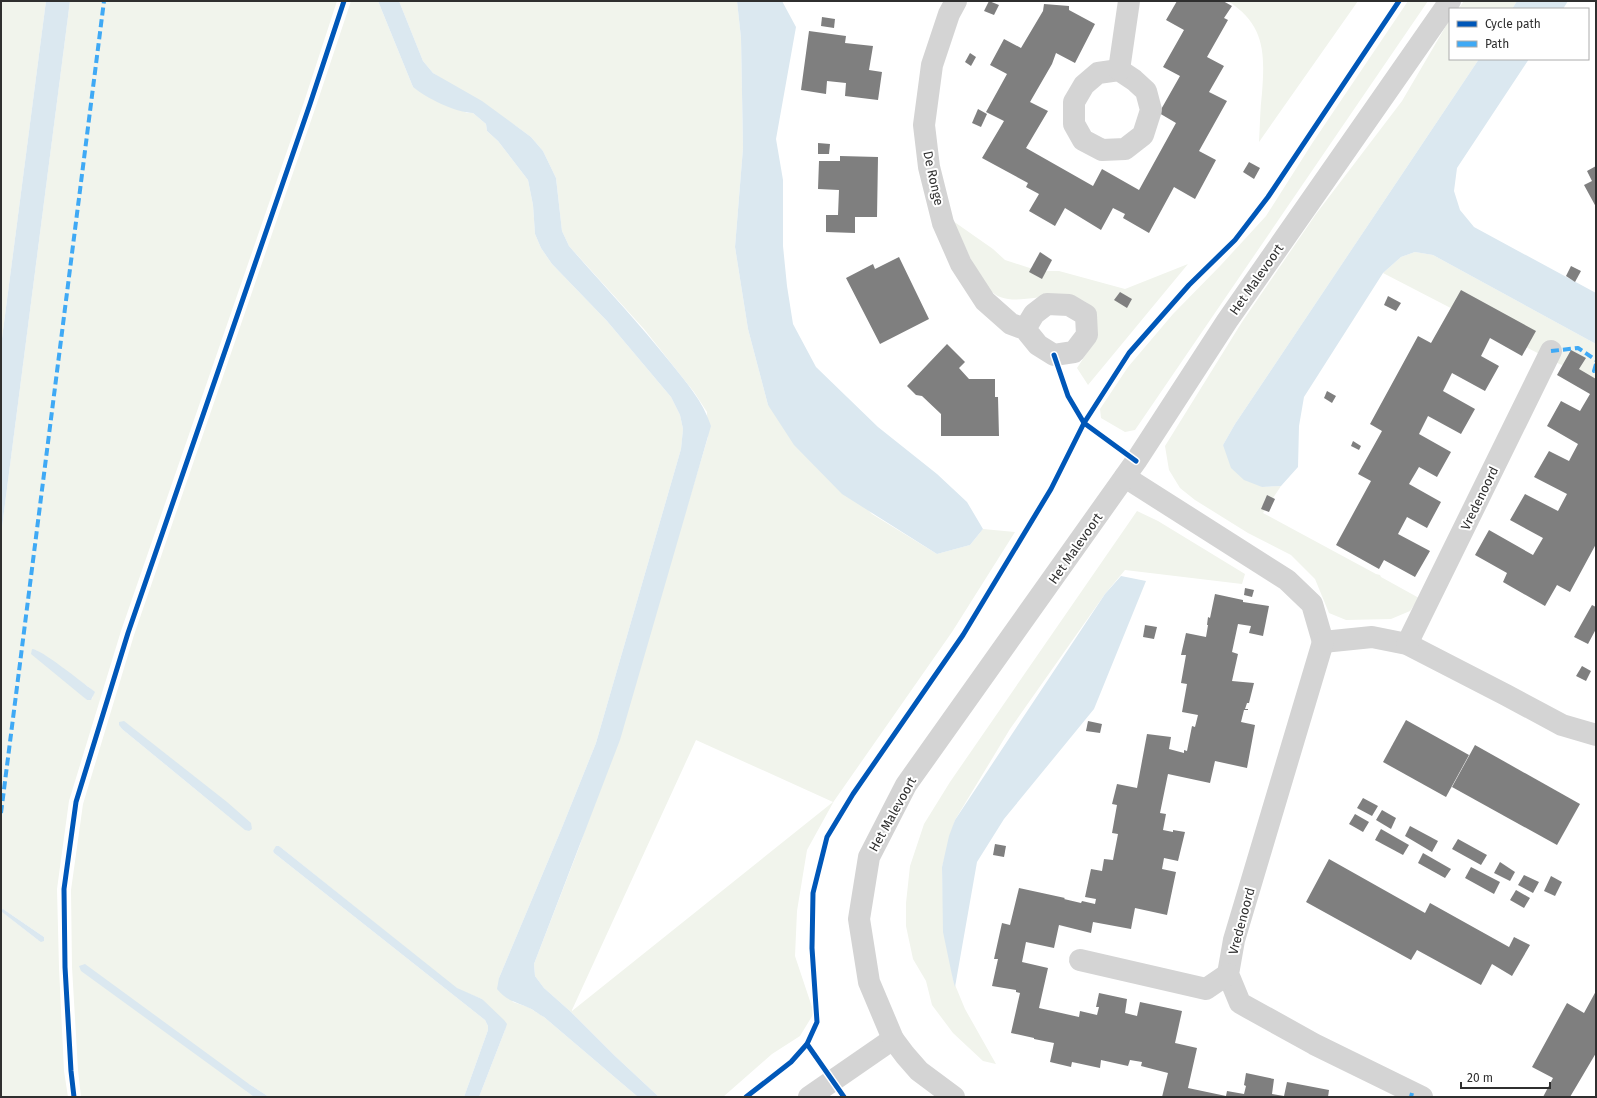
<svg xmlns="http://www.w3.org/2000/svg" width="1597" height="1098" font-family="'Fira Sans',sans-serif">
<rect width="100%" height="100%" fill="#fff"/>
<g fill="#f1f4ec" fill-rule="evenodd">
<polygon points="1,1 46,1 1,346"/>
<path d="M70,1H337L304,102L121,631L69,801L57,889L59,968L64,1071L68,1097H1V911L38,940L44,939V937L3,909L1,910V535ZM34,649L90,688L94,692L92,699L87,700Z"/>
<path d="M351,1H378L413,87L467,113H473L486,124L487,131L498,141L528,180L533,205L535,234L541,248L552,264L607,321L671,397L680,415L683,429L681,449L596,743L561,830L499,978L513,1002L528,1007L544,1017L638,1097H479L505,1030L482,999L457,989L279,846L273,851L274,853L485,1020L488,1026V1030L464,1097H269L249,1084L246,1091L254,1097H81L78,1070L72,967L71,890L83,804L134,635L316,106ZM119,725L245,830L122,729Z"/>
<path d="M399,1H737L741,38L743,148L735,247L748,329L768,405L872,514L937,554L970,545L983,529L1015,532L952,632L834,801L807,850L797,911L795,956L814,1013L800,1036L772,1054L723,1097H659L615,1056L571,1012L544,988L535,976L534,964L580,845L666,577L708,437L707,412L694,392L644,329L569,246L562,231L556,178L543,151L531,137L516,126L433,73L423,61ZM696,740L833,802L572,1011V1010Z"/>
<path d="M1228,1H1358L1259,142C1260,125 1260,109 1262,93C1265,53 1265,25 1228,1Z"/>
<polygon points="1408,1 1428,1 1135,430 1125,432 1101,418 1100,409 1128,367 1173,314 1221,265 1266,216 1313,142"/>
<polygon points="1464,1 1517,1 1512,9 1458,9"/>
<polygon points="1450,19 1450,59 1479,59 1235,424 1223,445 1262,487 1281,486 1263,513 1376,574 1380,575 1381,577 1419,598 1410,611 1391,619 1346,620 1329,613 1315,579 1291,555 1248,533 1195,500 1180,488 1169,470 1165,446 1242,322 1316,214 1402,101"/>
<path d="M953,221L993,249L1005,260L1039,271H1059L1125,289L1188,264L1088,385L1077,368L1094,342L1092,307C1063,279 1011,316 989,289C974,270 964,243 953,221Z"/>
<polygon points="1415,252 1433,255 1596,344 1596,381 1551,360 1383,273 1401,257"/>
<polygon points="1137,511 1158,521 1245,574 1242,584 1125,570 1105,594 1010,729 955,820 942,867 943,899 953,980 965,1009 996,1064 983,1061 953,1033 932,1005 926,981 913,959 906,926 906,903 910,866 924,824 950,782"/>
</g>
<g fill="#dbe8f0">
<polygon points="46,1 70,1 1,535 1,346"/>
<path d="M378,1H399L423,61L433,73L482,101L531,137L543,151L556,178L562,231L569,246C603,285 638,322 670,362C686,382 703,401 711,426L620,740L534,964L535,976L544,988L571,1012L615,1056L659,1097H638L544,1017C538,1014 533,1009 527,1007C514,1001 507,1001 497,989L499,978L561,830L596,743L681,449L683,429L680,415L671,397L607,321L552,264L541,248L535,234L533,205L528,180L498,141L487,131L486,124L473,113C457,113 426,98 413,87Z"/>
<polygon points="737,1 782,1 796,27 776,139 783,180 783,246 787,286 793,324 816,367 878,427 937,474 967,502 983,529 970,545 937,554 842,494 794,445 768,405 748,329 735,247 743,148 741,38"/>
<polygon points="1517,1 1568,1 1563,9 1512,9"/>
<polygon points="1479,59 1529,59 1457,168 1454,191 1460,210 1474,227 1596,293 1596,344 1433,255 1415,252 1401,257 1383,273 1304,397 1299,426 1298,467 1281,486 1262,487 1244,480 1231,468 1223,445 1235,424"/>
<polygon points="1121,576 1146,581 1094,709 1004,819 977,862 955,987 953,980 943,932 942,867 949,836 955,820 1105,594"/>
<path d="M32,649C41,649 80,681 90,688L95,692L91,700H87L31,654Z"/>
<polygon points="124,721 227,802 251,823 252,829 249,831 245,830 122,729 119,725 119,722"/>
<polygon points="276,846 279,846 457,988 482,999 504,1020 507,1024 505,1030 479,1097 464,1097 488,1030 488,1026 485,1020 274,853 273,851"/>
<polygon points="3,909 44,937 44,941 41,942 38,940 2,912 1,910"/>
<polygon points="85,964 249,1084 269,1097 254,1097 246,1091 81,971 79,966"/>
</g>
<g fill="#7f7f7f">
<polygon points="989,1 999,5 994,15 984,11"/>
<polygon points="1177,1 1223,1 1232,6 1224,18 1228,20 1207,57 1224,66 1209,92 1227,101 1199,151 1216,160 1195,199 1174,187 1149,233 1123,218 1125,214 1113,208 1101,230 1065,208 1055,226 1029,211 1039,194 1026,187 1028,183 982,158 1004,121 986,112 1007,74 990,65 1004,39 1021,48 1043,11 1044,4 1069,6 1069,10 1095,24 1075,63 1056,53 1052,64 1030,102 1048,111 1026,148 1093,186 1102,169 1139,190 1176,123 1159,113 1180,76 1163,67 1184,30 1166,20"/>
<polygon points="822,17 835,19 834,28 821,26"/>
<polygon points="809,31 846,36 845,43 873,46 869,70 882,72 878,100 845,96 846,83 827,81 826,94 801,90"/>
<polygon points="970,53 976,57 971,66 965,62"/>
<polygon points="978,109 987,114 981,127 972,123"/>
<polygon points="818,143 830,144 829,154 818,154"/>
<polygon points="840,156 878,157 877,217 855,217 855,233 826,232 826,215 838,215 839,190 818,189 819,161 840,161"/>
<polygon points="1249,162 1260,168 1254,179 1243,172"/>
<polygon points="1596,166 1596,207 1584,185 1592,181 1587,171"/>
<polygon points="1040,252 1052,260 1042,279 1029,272"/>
<polygon points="899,257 929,319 880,344 846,278 873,264 875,269"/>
<polygon points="1571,266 1581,271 1575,282 1566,276"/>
<polygon points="1461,290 1536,331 1522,356 1490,338 1481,356 1499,366 1485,391 1452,373 1443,391 1475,409 1461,434 1428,416 1419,434 1451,452 1437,477 1419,467 1409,484 1441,502 1427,528 1407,517 1398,534 1430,551 1415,577 1384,560 1379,569 1336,545 1371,481 1358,474 1382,431 1370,424 1418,336 1431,343"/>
<polygon points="1120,292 1132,299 1127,308 1114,300"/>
<polygon points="1388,296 1401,303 1396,311 1384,305"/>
<polygon points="947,344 965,362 959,368 969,379 995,379 995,397 998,397 999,436 941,436 941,414 922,396 916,395 907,386"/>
<polygon points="1571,350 1586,358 1579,369 1596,379 1596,544 1570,592 1557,585 1545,606 1503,582 1507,573 1475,555 1489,530 1533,555 1543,538 1510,520 1525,494 1558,511 1567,494 1534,477 1549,451 1569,461 1578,444 1547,426 1561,401 1580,411 1590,394 1557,375"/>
<polygon points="1327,391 1336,396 1332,403 1324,398"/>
<polygon points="1353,441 1361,446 1359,450 1351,446"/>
<polygon points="1267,495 1275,499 1269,512 1261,509"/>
<polygon points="1245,588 1254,590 1252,597 1244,595"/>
<polygon points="1215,594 1243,600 1243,602 1269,606 1263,636 1249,633 1251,626 1238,624 1232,652 1238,654 1232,681 1254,683 1249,703 1247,703 1245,709 1248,709 1248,710 1244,710 1241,722 1255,725 1247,768 1215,761 1210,783 1168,774 1160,813 1166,814 1163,830 1173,832 1173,830 1185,832 1178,861 1164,858 1162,869 1176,872 1167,915 1135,908 1131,929 1093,922 1091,933 1059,925 1054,948 1026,942 1022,962 1048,968 1039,1008 1079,1017 1080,1011 1097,1015 1099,1007 1096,1007 1099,993 1127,999 1125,1013 1137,1016 1140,1002 1182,1011 1175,1043 1197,1048 1188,1088 1226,1096 1227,1091 1244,1094 1246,1086 1244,1085 1246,1073 1274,1079 1272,1094 1284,1096 1287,1082 1329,1090 1328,1097 1162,1097 1168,1073 1141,1066 1142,1062 1130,1060 1128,1066 1101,1060 1100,1068 1072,1062 1071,1067 1050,1062 1054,1043 1034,1039 1034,1038 1011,1033 1020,993 1016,992 1016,990 992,986 998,959 994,959 1002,923 1010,925 1019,888 1065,898 1064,899 1081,903 1082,901 1095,904 1096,899 1085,897 1091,869 1102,871 1104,859 1113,860 1118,834 1112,833 1117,805 1112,804 1117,784 1137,788 1147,734 1171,737 1169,749 1184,753 1184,750 1187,751 1192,726 1195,727 1198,715 1182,712 1187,684 1181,683 1186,655 1181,655 1186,633 1206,637 1208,625 1207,625 1208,617 1210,618"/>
<polygon points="1592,605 1596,607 1596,629 1588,644 1574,637"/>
<polygon points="1145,625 1157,627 1154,639 1143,637"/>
<polygon points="1582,666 1591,671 1586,681 1576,676"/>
<polygon points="1406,720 1469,755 1446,797 1383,762"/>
<polygon points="1088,721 1102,724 1100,733 1086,731"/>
<polygon points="1475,745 1580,804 1557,845 1452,787"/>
<polygon points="1363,798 1378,806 1372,816 1357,808"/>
<polygon points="1382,810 1396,818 1391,829 1376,820"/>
<polygon points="1355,814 1369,822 1363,832 1349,824"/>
<polygon points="1410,826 1438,841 1432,852 1405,836"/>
<polygon points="1381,829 1409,845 1403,855 1375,840"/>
<polygon points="1458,839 1487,855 1481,865 1452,849"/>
<polygon points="995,844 1006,846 1004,857 993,855"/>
<polygon points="1423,853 1451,869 1445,878 1418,863"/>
<polygon points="1329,859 1425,913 1430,903 1509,947 1514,937 1530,945 1512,976 1492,964 1481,985 1417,950 1411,960 1306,902"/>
<polygon points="1500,862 1515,872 1510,881 1494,873"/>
<polygon points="1471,867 1500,882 1494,894 1465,878"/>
<polygon points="1524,875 1539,882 1533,893 1518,885"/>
<polygon points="1551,876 1562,882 1555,896 1544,891"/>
<polygon points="1516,890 1530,898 1524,908 1510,900"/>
<polygon points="1596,991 1596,1053 1570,1097 1543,1097 1553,1078 1532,1067 1567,1003 1584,1013"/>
</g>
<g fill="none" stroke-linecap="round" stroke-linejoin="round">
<g stroke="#d4d4d4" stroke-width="22">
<polyline points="956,1 949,14 932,65 924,125 929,167 943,223 961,264 985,301 1011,324 1025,329 1038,345 1054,355 1074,352 1087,335 1086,315 1069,305 1047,304 1034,314 1025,329"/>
<polygon points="1119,70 1134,80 1146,91 1151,110 1143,135 1125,149 1102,150 1083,140 1074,124 1074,102 1084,85 1098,73"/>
<polyline points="1119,70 1129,1"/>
<polyline points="1125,477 1287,580 1312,604 1323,642 1372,637 1407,644 1506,695 1562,725 1596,735"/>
<polyline points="1323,642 1234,940 1228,974 1240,1003 1314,1044 1422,1097"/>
<polyline points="1407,644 1551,351"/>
<polyline points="1080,960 1206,989 1228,974"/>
<polyline points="809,1097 893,1039"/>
<polyline points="954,1097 919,1071 905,1055 893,1039 869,982 859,919 869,857 906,785 1136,461 1227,321 1450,1"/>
</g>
<g stroke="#3fa9f5" stroke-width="4" stroke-dasharray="8 4" stroke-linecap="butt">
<polyline points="1551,351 1578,348 1596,360"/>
<polyline points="1596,364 1594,371 1596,371"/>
<polyline points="1,813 104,1"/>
<polyline points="1411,1097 1412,1093"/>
</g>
<g stroke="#fff" stroke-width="8">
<g id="cycleway">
<polyline points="1054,355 1068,396 1084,423 1136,461"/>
<polyline points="807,1044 844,1097"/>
<polyline points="74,1097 71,1071 65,967 64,889 76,802 128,633 310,104 344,1"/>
<polyline points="746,1097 791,1062 807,1044 817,1022 812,948 813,893 827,837 853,794 963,635 1051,489 1084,423 1129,353 1189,285 1235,240 1268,197 1399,1"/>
</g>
</g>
<use href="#cycleway" stroke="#0057b8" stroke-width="5"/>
</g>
<g text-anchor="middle" stroke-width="4" stroke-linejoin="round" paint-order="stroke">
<g font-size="13" fill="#2f2f2f" stroke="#fff">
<text transform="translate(934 178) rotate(78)" y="5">De Ronge</text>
<text transform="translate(1256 279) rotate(-55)" y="5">Het Malevoort</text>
<text transform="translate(1479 498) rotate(-64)" y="5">Vredenoord</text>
<text transform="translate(1075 548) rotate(-55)" y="5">Het Malevoort</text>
<text transform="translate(892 814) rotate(-61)" y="5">Het Malevoort</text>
<text transform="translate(1241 921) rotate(-75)" y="5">Vredenoord</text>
</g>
</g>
<rect width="1597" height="1098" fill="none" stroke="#2f2f2f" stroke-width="4"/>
<rect x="1449" y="8" width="140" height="52" fill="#ffffff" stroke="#acacac"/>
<rect x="1457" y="21" width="20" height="6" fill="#0057b8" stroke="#acacac"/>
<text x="1485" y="28" font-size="12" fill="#2f2f2f">Cycle path</text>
<rect x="1457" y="41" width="20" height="6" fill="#3fa9f5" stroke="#acacac"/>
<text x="1485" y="48" font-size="12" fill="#2f2f2f">Path</text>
<path d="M1461 1082v6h89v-6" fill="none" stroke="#2f2f2f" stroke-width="2"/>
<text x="1467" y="1082" font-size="12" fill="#2f2f2f" stroke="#ffffff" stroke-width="3" paint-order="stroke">20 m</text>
</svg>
